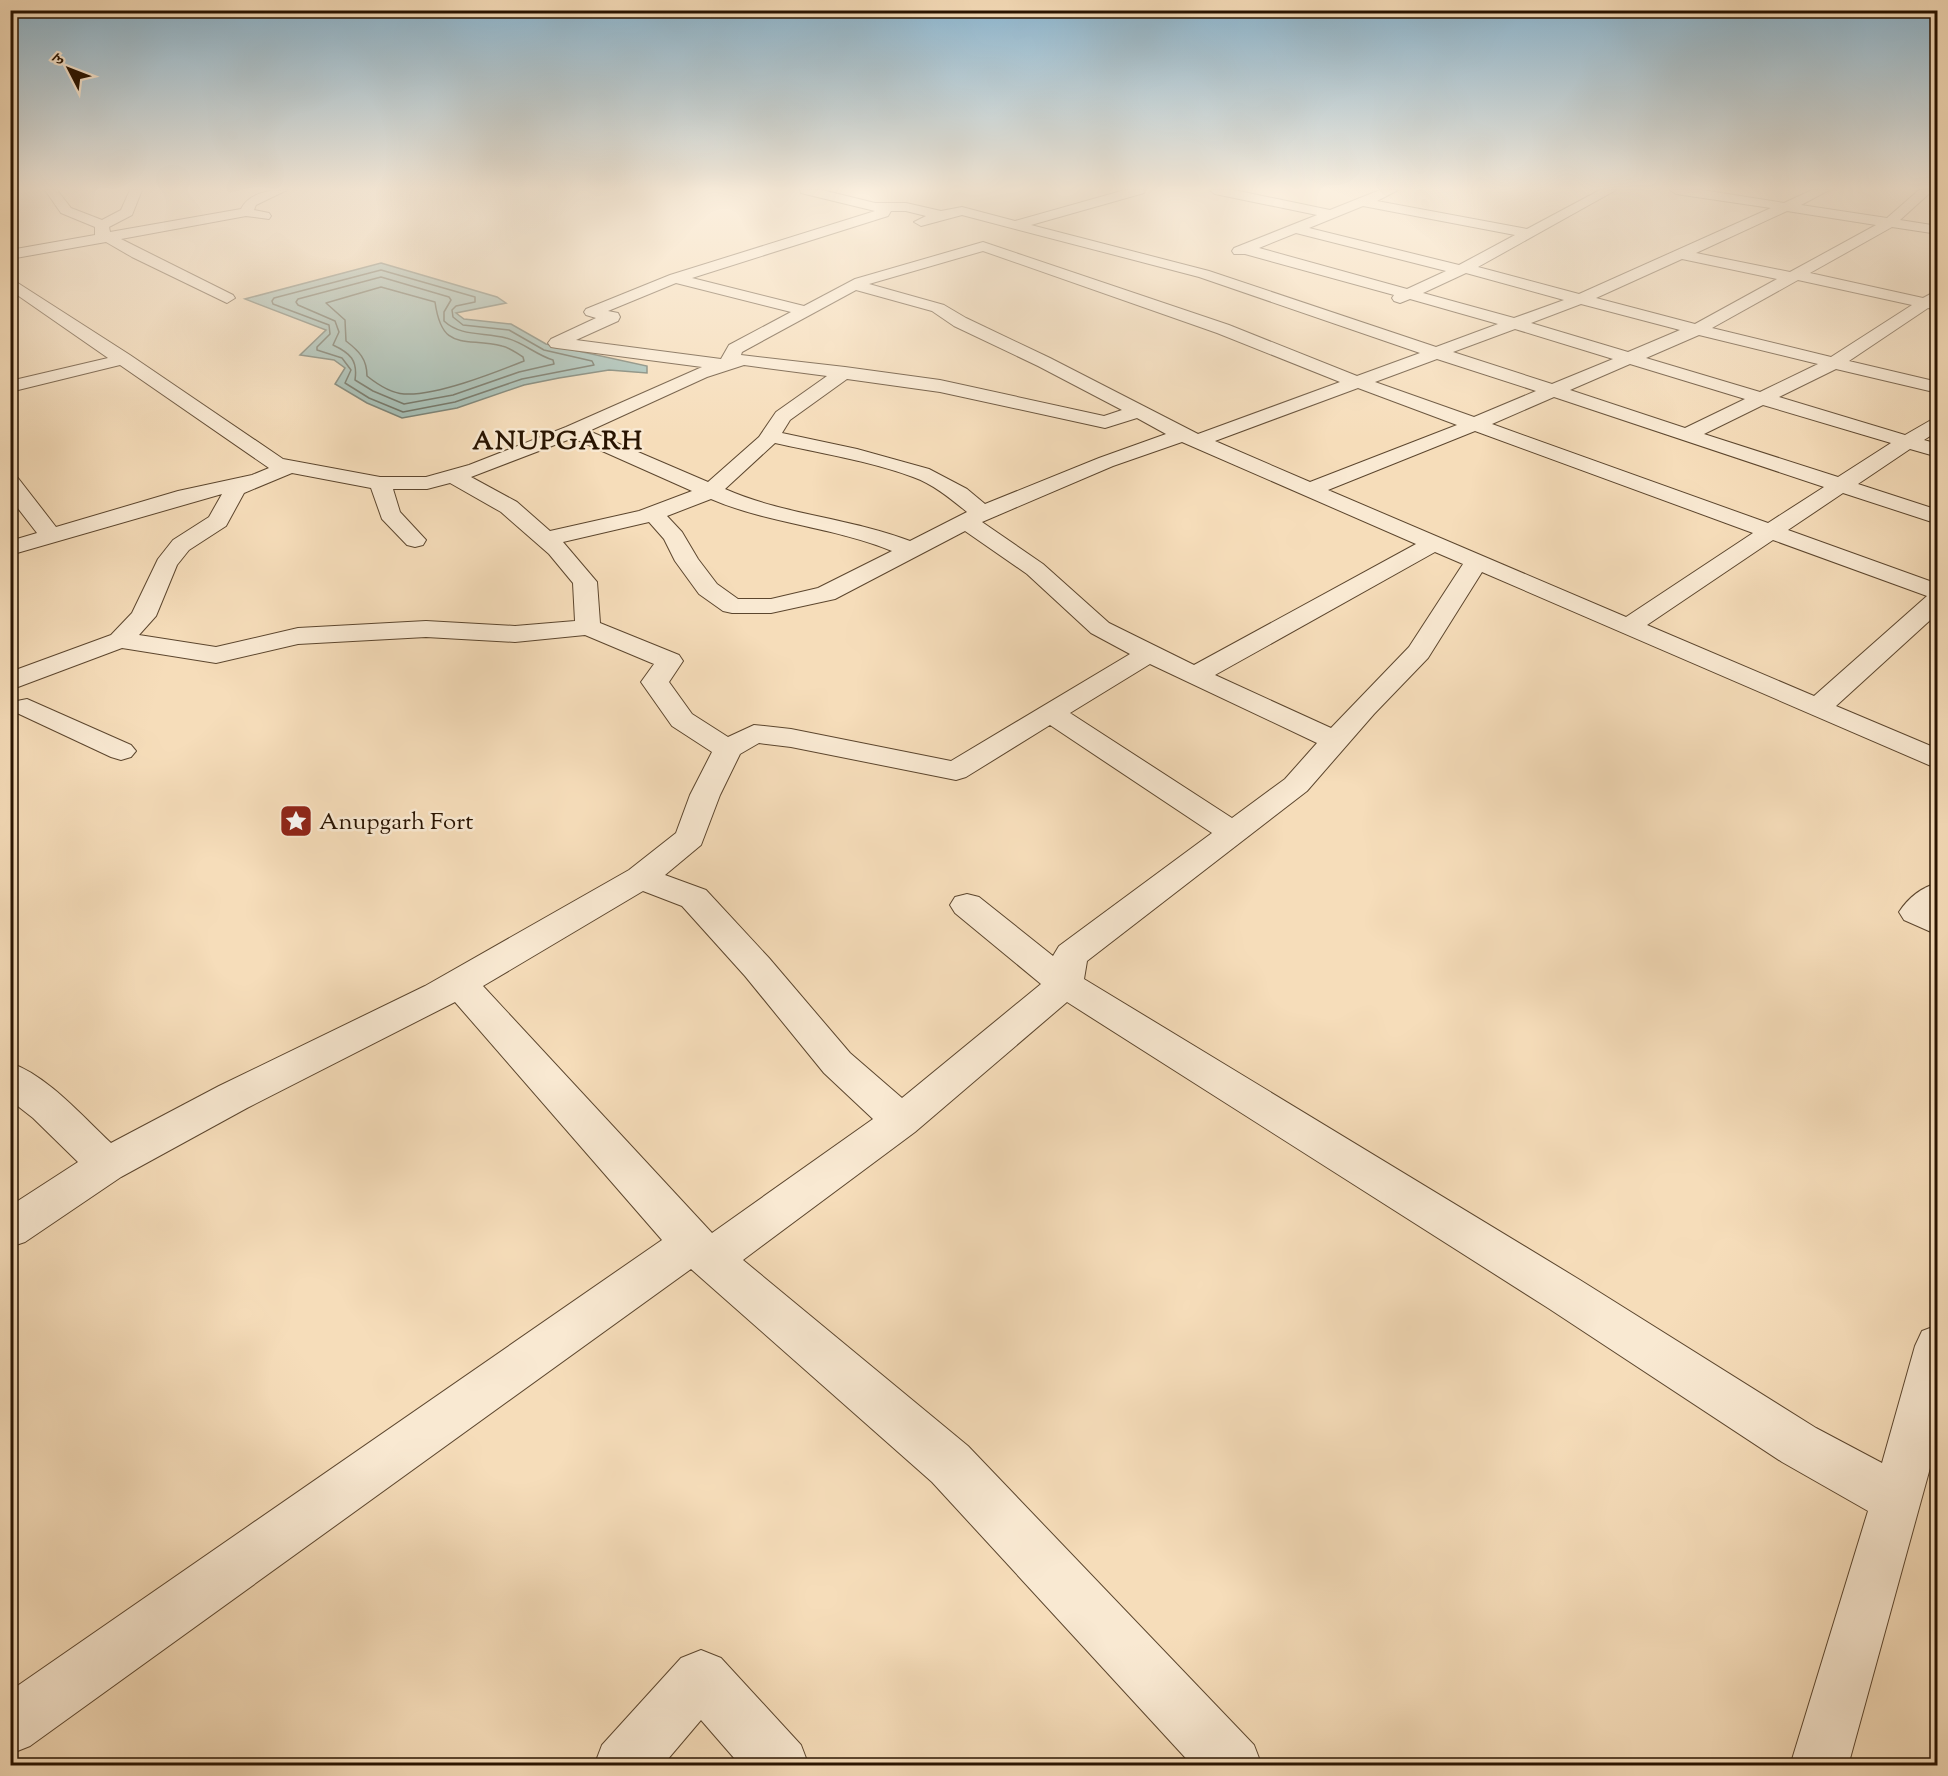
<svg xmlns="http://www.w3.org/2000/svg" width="1948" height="1776" font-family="'Sorts Mill Goudy','Noto Serif Devanagari',serif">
<rect width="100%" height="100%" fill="#f6ddba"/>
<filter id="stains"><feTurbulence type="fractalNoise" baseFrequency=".00333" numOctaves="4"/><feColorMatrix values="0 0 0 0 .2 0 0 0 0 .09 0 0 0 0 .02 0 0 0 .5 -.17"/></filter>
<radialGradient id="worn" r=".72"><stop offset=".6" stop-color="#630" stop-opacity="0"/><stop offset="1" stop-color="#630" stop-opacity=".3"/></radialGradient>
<polygon fill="#9dbbb4" stroke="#6e786c" stroke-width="1.5" points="381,263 497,297 506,303 456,313 464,319 511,324 546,344 647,366 647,373 609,370 559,378 524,385 457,408 402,418 367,403 335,384 345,368 334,360 300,355 326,330 245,299"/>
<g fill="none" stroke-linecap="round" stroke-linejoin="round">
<g stroke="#62675a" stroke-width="1.5">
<polygon points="381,270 475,297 475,302 456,306 452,310 453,317 463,325 509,330 544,350 592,361 594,365 522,379 455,402 403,412 369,398 345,383 351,370 342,358 317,350 317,347 330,334 329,325 273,304 272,301 274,298"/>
<path d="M381,277L449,297L451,300L444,312V321C461,337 485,332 506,338C523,342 536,355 553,360L554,364L519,372L453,395L404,404L373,391L355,380C358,360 350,353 333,345L339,332L335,321L298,305L296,302L298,299Z"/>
<path d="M381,287L435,302C442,352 463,337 502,346C509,347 516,353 523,357L524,361C494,373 436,396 404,394C390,393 377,384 367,376C367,359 359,351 346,341L345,320L326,303Z"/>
</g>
<g stroke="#5c462e" stroke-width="2">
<g id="minor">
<path d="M45,190H57L71,208L102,220L121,210L130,190H142L132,215L109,227L110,232L241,209C250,192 270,190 287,190L256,205L254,210L269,213L271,216L269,219L246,216L121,239L233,295L235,298L227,303L132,257L106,242L10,259V250L95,235V227L61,213Z"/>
<path d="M800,190H822L875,203H906L941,211L962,207L1015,221L1125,190H1145L1144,193L1031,225L1209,271L1436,347L1498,324L1410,299L1400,303L1394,301L1392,298L1394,295L1245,254H1234L1232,251L1234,248L1317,215L1215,194L1209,190H1234L1330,210L1380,190H1398L1377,201L1527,229L1600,190H1616L1478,267L1579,294L1771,208L1676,194L1670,190H1702L1784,203L1812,190H1829L1801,205L1887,218L1919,190H1933L1900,220L1938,226V234L1892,227L1810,273L1923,298L1938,290V309L1928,308L1849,361L1938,382V393L1836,369L1779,397L1905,435L1938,416V431L1924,440L1938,444V457L1910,449L1858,484L1938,510V524L1843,493L1788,530L1938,584V613L1836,706L1938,749V769L1482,572L1428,658L1374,714L1307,791L1087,961L1084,979L1580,1280L1816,1428L1882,1463L1915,1346L1922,1331L1938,1325V1439L1848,1766H1790L1868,1511L1782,1462L1548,1308L1067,1002L915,1132L743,1260L968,1446L1254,1745L1262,1766H1193L932,1482L691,1269L30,1746L10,1754V1691L662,1240L455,1002L247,1108L121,1177L25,1242L10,1247V1206L78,1162L33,1118L10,1100V1063C47,1075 83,1117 111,1143L219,1086L425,986L629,870L676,833L690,795L712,752L672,726L641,682L654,664L585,635L515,642L426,637L298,644L216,663L122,648L10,690V672L111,635L132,613L158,559L173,540L209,517L222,494L10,555V541L37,533L10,498V477L18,478L56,527L178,491L252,475L269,468L120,365L10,392V381L108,358L10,290V278L130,355L283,459L380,477H426L469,465L566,427L702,367L557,348L551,347L548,343L551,339L596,318L586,315L584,312L586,309L670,275L875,211L801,193ZM1363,206L1515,235L1459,265L1309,228ZM891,211H906L926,216L914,222L921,226L962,215L1199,277L1420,353L1357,376L1229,325L983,242L855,279L804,306L692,278L888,216ZM1787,211L1876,225L1790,272L1696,253ZM1296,233L1446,271L1407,289L1259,248ZM983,251L1217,333L1340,382L1198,434L1050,358L966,318L944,305L869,284ZM1682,259L1777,279L1695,324L1596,298ZM1466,273L1564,300L1514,318L1423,293ZM1798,280L1912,305L1831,357L1712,328ZM676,283L791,312L729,345L721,359L576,340L618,321L620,317L618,313L608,311ZM856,290L932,311L954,326L1038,366L1122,410L1104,416L940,380L845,367L741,355L742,352ZM1581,304L1680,330L1628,352L1531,323ZM1515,329L1613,359L1552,384L1453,352ZM1699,335L1818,364L1760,392L1646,358ZM1437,359L1536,391L1474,417L1375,382ZM1630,364L1745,399L1685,428L1570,390ZM744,365L827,376L776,412L759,437L708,482L589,431L707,377ZM847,379L940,392L1105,428L1137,418L1166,434L1099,458L985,504L967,489L929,469L857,449L782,433L790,420ZM1358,388L1457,425L1310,482L1215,441ZM1554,397L1824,487L1768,523L1492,424ZM1763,405L1891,443L1838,477L1704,434ZM1475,431L1753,533L1626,617L1328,490ZM573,438L692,491L639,511L550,531L517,502L471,477ZM1182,442L1416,544L1194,665L1109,623L1043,564L982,522L1113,466ZM775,443C820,453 869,461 913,477C933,484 951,499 967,512L910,541C850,518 784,515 725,489ZM292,473L371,488L382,519L407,545L415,547L423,545L426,540L400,512L393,489H427L450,483L501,512L549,554L573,583L575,621L515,626L426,621L298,628L216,647L139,635L156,616L177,565L189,550L226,526L244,493ZM711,499C769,524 834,527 892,551L818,588L771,599H738L717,584L698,559L682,532L667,516ZM649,522L664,539L675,561L699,594L723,611L732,613H771L835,599L965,531L1027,574L1091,633L1130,654L951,761L791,729L754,725L728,737L692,714L669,682L683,661L679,655L600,623L597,582L563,542ZM1773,540L1927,596L1814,696L1647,625ZM1435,552L1463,564L1409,647L1331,728L1215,675ZM1150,664L1317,743L1285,779L1232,818L1070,713ZM1050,725L1212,833L1059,946L1053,956L979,897L967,894L955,897L950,905L955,913L1041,984L902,1098L850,1053L769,958L706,890L665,875L701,845L720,795L740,754L759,743L791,747L956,780L966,777ZM643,891L682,906L745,976L824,1073L873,1119L712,1233L483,986Z"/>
<polygon points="27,699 131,745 136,751 131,757 121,760 111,757 17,713 13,707 17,701"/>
<path d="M1938,883V935L1904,920L1899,912C1908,898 1922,887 1938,883Z"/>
<polygon points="701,1650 721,1658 801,1745 809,1766 741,1766 701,1720 662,1766 594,1766 602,1745 681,1658"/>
</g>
</g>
<use href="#minor" fill="#f9e9d2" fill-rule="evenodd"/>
</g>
<linearGradient id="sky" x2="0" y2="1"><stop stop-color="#8ab7d3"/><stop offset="0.43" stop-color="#fbf0e0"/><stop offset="1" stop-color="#fbf0e0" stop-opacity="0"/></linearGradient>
<rect width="1948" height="439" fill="url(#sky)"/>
<defs>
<g id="sight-square" transform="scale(1.725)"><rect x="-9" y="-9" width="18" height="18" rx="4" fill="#8f2418" stroke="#f9e9d2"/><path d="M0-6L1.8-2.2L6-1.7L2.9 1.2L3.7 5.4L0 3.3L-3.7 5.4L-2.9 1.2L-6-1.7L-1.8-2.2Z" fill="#fff"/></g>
</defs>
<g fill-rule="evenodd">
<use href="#sight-square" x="296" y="821"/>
</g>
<g text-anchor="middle" stroke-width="5" stroke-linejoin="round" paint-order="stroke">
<g font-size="24" fill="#281300" stroke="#f9e9d2" text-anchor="start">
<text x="319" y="829">Anupgarh Fort</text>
</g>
<g font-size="26" font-weight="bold" letter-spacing="1.5" fill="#281300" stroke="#f9e9d2">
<text x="558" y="449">ANUPGARH</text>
</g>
</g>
<rect width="1948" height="1776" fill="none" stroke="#f6ddba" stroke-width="36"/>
<rect x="12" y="12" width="1924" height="1752" fill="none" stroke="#281300" stroke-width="3"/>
<rect x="18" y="18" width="1912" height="1740" fill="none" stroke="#281300" stroke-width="1.5"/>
<g transform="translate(69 69) rotate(312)" stroke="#f9e9d2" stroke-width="4.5" paint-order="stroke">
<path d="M0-4.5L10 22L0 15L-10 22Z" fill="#281300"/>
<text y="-9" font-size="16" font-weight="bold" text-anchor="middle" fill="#281300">उ</text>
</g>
<rect width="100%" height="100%" filter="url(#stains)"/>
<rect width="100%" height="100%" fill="url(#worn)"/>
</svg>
